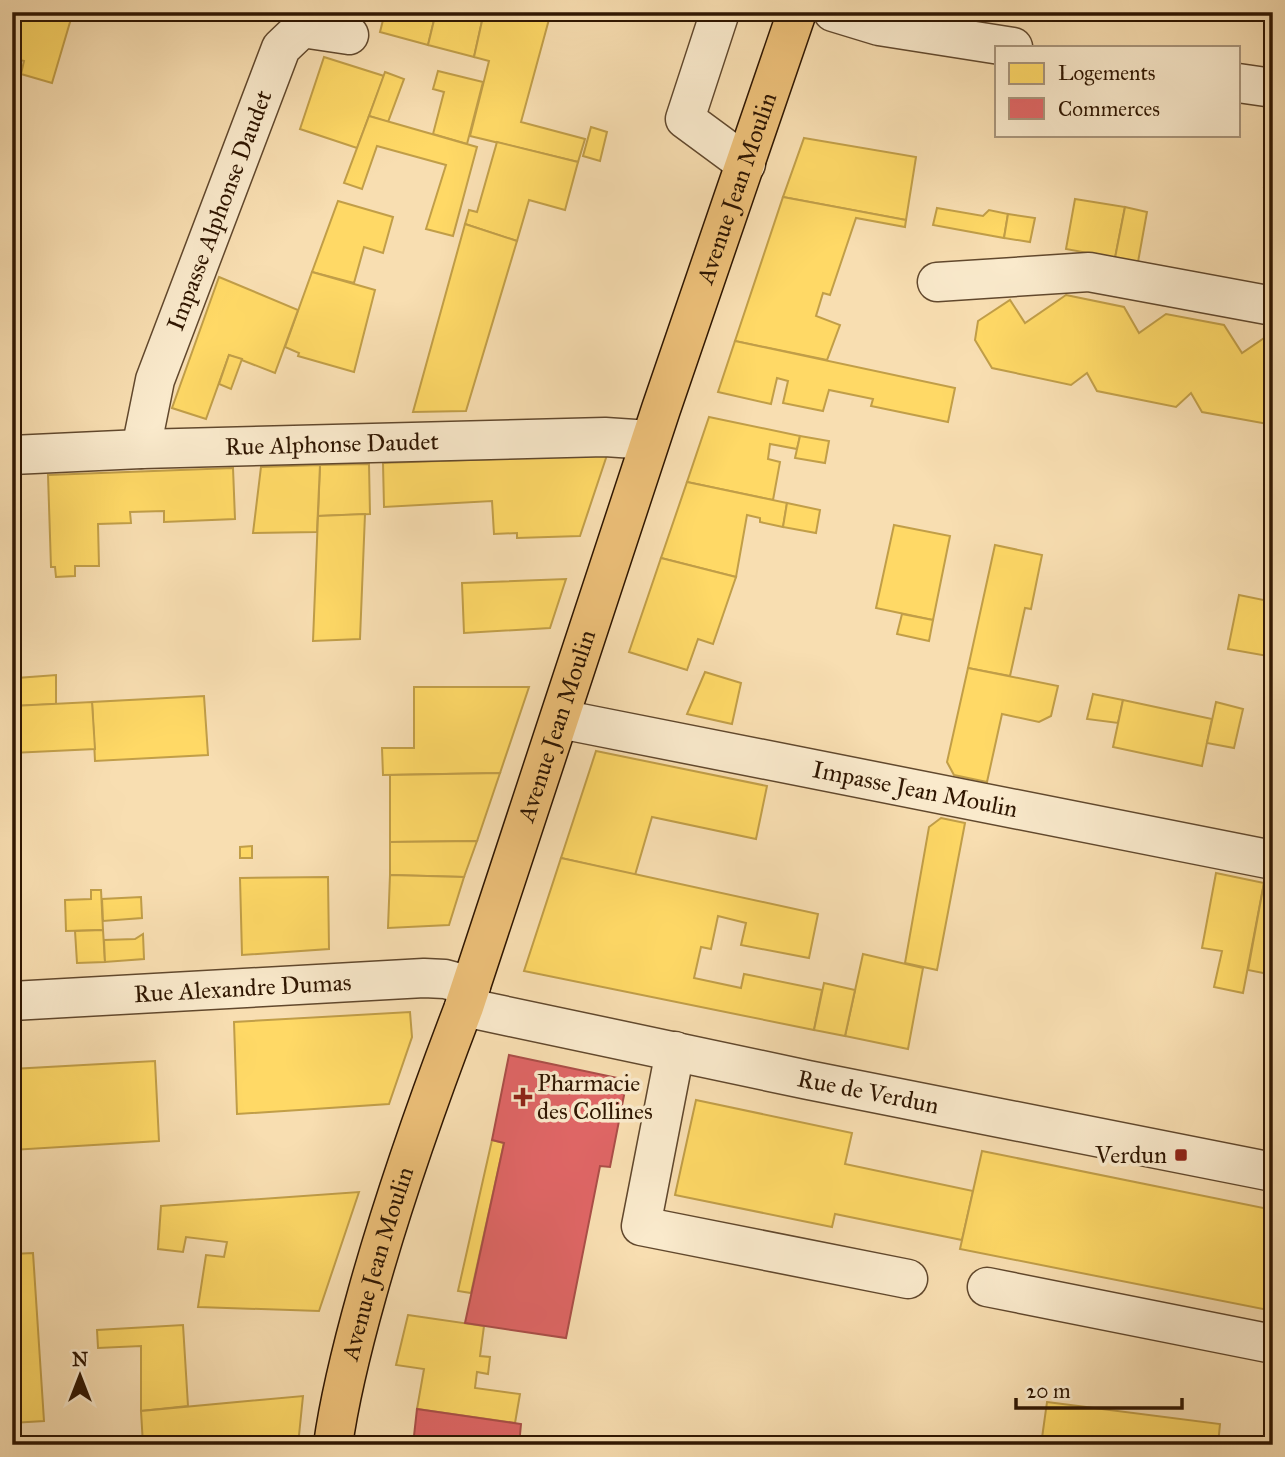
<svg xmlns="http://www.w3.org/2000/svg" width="1285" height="1457" font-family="'IM FELL Great Primer',serif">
<rect width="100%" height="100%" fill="#f8deb1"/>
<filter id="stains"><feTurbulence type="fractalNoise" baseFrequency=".00286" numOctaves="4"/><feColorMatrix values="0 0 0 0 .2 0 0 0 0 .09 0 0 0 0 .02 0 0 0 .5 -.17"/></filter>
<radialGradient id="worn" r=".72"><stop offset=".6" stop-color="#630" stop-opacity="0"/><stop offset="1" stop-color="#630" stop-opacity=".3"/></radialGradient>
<g fill="#ffd966" stroke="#c19e48" stroke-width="2">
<polygon points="12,12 73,12 52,83 21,74 24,61 12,58"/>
<polygon points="385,12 436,12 428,45 380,32"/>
<polygon points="436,12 484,12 474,57 428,45"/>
<polygon points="484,12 551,12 521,122 585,139 578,162 470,136 489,61 474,57"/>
<polygon points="324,57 384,76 357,148 300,129"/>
<polygon points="438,71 483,82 467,144 433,134 444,92 433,89"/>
<polygon points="385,72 404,79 388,122 369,116"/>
<polygon points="369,116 477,147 453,236 426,229 446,165 377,146 362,189 344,183"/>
<polygon points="591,127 607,132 600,161 583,156"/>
<polygon points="1273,133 1273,188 1264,187"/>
<polygon points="804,138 916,157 906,220 783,197"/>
<polygon points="497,142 578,162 565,210 529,200 517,241 465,224 469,210 477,212"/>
<polygon points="783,197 906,220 905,227 856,218 830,295 823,293 816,316 840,325 827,360 735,341"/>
<polygon points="1075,199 1125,207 1115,258 1066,249"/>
<polygon points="338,201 393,217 383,253 364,247 354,283 312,272"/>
<polygon points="1125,207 1147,212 1138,262 1115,258"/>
<polygon points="937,208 983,216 989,210 1008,214 1004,238 933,225"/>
<polygon points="1008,214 1035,218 1030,242 1004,238"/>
<polygon points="465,224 517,241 466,411 413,412"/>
<polygon points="312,272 375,290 354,372 298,356 299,353 285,347"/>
<polygon points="219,277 298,310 275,373 229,355 206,419 172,408"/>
<polygon points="1066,295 1124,307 1139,333 1166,314 1224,325 1242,353 1270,334 1273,335 1273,425 1202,412 1191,393 1176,407 1097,391 1087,373 1071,385 992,368 975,340 978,321 1010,300 1025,323"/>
<polygon points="735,341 955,388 948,422 871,406 873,399 829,390 823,411 783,403 788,381 777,378 771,404 718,392"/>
<polygon points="229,355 242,359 231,389 219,384"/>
<polygon points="709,417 800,436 797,449 770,444 768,459 780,462 773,500 687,482"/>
<polygon points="800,436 829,441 825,463 795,458"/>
<polygon points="607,455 580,536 517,538 517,533 494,534 492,501 384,507 383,463"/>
<polygon points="369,464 370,514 318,516 320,465"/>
<polygon points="320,465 317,532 253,533 261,467"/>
<polygon points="233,468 235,519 164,522 164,511 130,512 131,523 98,524 99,566 75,566 75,576 56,577 55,567 51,567 48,475"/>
<polygon points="687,482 787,503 783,527 760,522 760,518 747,515 736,577 661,558"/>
<polygon points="787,503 820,510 816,533 783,527"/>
<polygon points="365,514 360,639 313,641 318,516"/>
<polygon points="894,525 950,536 933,620 876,608"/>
<polygon points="995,545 1042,555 1031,609 1025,608 1010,676 968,668"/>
<polygon points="661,558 736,577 713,644 698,639 687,670 629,652"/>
<polygon points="566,579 550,628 464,633 462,583"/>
<polygon points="1239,595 1273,602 1273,657 1228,649"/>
<polygon points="902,614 933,620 929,641 897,634"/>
<polygon points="968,668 1058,686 1051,716 1039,722 1002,714 987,782 954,775 947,762"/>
<polygon points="705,672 741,683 732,724 687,714"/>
<polygon points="56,675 56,704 18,706 17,678"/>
<polygon points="414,687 529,687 500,773 383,775 382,748 414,748"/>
<polygon points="1093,694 1123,700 1118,723 1087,719"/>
<polygon points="204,696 208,755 95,761 92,702"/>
<polygon points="1123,700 1212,719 1202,766 1113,747"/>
<polygon points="92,702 95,749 12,753 12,706"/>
<polygon points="1216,702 1243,709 1234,748 1207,743"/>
<polygon points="596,751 767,786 756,839 652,817 635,875 561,858"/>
<polygon points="500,773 477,841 390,842 390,775"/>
<polygon points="941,818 965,823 937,970 905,963 929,827"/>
<polygon points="477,841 464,877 390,875 390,842"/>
<polygon points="252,846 252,858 240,858 240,847"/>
<polygon points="561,858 818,914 809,958 741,945 746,923 718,916 711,949 701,947 694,978 741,988 744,974 822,990 814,1030 524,971"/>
<polygon points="1216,873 1264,883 1243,993 1214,987 1222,951 1202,948"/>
<polygon points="390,875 464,877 449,925 388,928"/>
<polygon points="328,877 329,949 242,955 240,878"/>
<polygon points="1264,883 1273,885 1273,975 1248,970"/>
<polygon points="91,890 101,890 103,930 66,931 65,900 91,899"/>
<polygon points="141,897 142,918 103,921 102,899"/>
<polygon points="103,930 105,962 77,963 75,931"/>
<polygon points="143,934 144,959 105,962 104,940 135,939"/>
<polygon points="863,954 923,968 908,1049 845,1036"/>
<polygon points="824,983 855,990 845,1036 814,1030"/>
<polygon points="410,1012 412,1037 389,1104 237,1114 234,1022"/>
<polygon points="155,1061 159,1141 12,1150 12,1069"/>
<polygon points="696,1100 852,1133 845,1164 973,1191 962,1240 835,1214 832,1227 675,1195"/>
<polygon points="492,1140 504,1143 471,1293 458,1291"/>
<polygon points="982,1151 1273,1210 1273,1311 960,1249"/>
<polygon points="359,1192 319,1311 198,1307 206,1255 224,1257 227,1242 186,1237 183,1252 158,1249 161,1206"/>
<polygon points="33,1253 44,1421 12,1423 12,1254"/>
<polygon points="408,1315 484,1326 480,1356 490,1357 488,1374 477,1372 475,1388 520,1394 515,1423 417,1409 424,1369 396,1365"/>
<polygon points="183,1325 188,1406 141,1411 141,1346 98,1348 97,1330"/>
<polygon points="303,1396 298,1445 252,1445 252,1440 143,1445 141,1411"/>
<polygon points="1047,1402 1220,1424 1218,1445 1041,1445"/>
</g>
<g fill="#e06666" stroke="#ab4e48" stroke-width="2">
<polygon points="509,1055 627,1080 610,1167 600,1166 566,1338 465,1323 504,1143 492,1140"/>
<polygon points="417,1409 521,1424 519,1445 413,1445"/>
</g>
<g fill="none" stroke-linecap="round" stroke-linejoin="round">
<g stroke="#61482d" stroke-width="41">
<g id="minor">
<polyline points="720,12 685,119 746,164"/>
<polyline points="833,12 879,26 1013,47"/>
<polyline points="1238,83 1273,88"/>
<polyline points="937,282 1089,272 1273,306"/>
<path id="s1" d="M141,449L155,380L281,48L302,28L349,35"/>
<path id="s2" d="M12,455L141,449L605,437L650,440"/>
<path id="s3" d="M560,719L1273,860"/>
<path id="s4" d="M12,1001L424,978L445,979L471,986"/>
<path id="s5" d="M464,1007L808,1080L1273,1172"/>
<polyline points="675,1051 641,1226 908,1279"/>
<polyline points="987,1287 1273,1344"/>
</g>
</g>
<g stroke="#2f1601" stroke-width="41">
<g id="major">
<path id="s6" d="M333,1445C340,1394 353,1344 367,1294C394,1197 428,1101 464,1007L661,409L797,12"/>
</g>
</g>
<use href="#minor" stroke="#faeacc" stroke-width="38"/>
<use href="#major" stroke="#ecbf78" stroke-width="38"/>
</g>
<g fill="#8f2418" stroke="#faeacc" stroke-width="2.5">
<path d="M519.5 1086.5h7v7h7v7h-7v7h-7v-7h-7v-7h7z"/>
<rect x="1174" y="1148" width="14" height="14" rx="3.5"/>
</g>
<g text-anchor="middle" stroke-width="7" stroke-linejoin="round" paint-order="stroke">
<g font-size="24" fill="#2f1601" stroke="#faeacc">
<text dy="8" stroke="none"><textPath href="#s6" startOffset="1321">Avenue Jean Moulin</textPath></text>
<text dy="8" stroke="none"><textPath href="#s1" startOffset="252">Impasse Alphonse Daudet</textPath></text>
<text dy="8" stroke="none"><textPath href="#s2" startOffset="320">Rue Alphonse Daudet</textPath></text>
<text dy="8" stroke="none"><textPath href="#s6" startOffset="754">Avenue Jean Moulin</textPath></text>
<text dy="8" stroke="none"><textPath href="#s3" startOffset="362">Impasse Jean Moulin</textPath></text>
<text dy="8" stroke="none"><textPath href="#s4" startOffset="231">Rue Alexandre Dumas</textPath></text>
<text dy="8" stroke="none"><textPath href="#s5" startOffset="413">Rue de Verdun</textPath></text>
<text dy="8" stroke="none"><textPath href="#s6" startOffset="187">Avenue Jean Moulin</textPath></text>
</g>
<g font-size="24" fill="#2f1601" stroke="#faeacc" text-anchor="start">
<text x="537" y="1091">Pharmacie<tspan x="537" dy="28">des Collines</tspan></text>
<text x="1167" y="1163" text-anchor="end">Verdun</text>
</g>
</g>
<rect width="1285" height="1457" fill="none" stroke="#f8deb1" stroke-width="42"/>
<rect x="14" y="14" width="1257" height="1429" fill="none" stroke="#2f1601" stroke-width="3.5"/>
<rect x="21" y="21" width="1243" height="1415" fill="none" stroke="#2f1601" stroke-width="2"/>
<rect x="995" y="46" width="245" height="91" fill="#faeacc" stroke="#a9957b" stroke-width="2"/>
<rect x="1009" y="63" width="35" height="21" fill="#ffd966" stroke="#a9957b" stroke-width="2"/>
<text x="1058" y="80" font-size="21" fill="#2f1601">Logements</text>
<rect x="1009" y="98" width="35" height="21" fill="#e06666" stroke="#a9957b" stroke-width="2"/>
<text x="1058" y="116" font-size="21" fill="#2f1601">Commerces</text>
<g transform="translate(80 1376)" stroke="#faeacc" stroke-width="5" paint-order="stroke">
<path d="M0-5L12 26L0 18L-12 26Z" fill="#2f1601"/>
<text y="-10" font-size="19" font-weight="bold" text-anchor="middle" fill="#2f1601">N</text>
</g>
<path d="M1016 1398v10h166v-10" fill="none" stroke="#2f1601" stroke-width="3.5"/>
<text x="1026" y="1398" font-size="21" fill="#2f1601" stroke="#faeacc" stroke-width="5" paint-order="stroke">20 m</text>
<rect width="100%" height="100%" filter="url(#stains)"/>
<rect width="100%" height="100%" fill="url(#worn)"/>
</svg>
